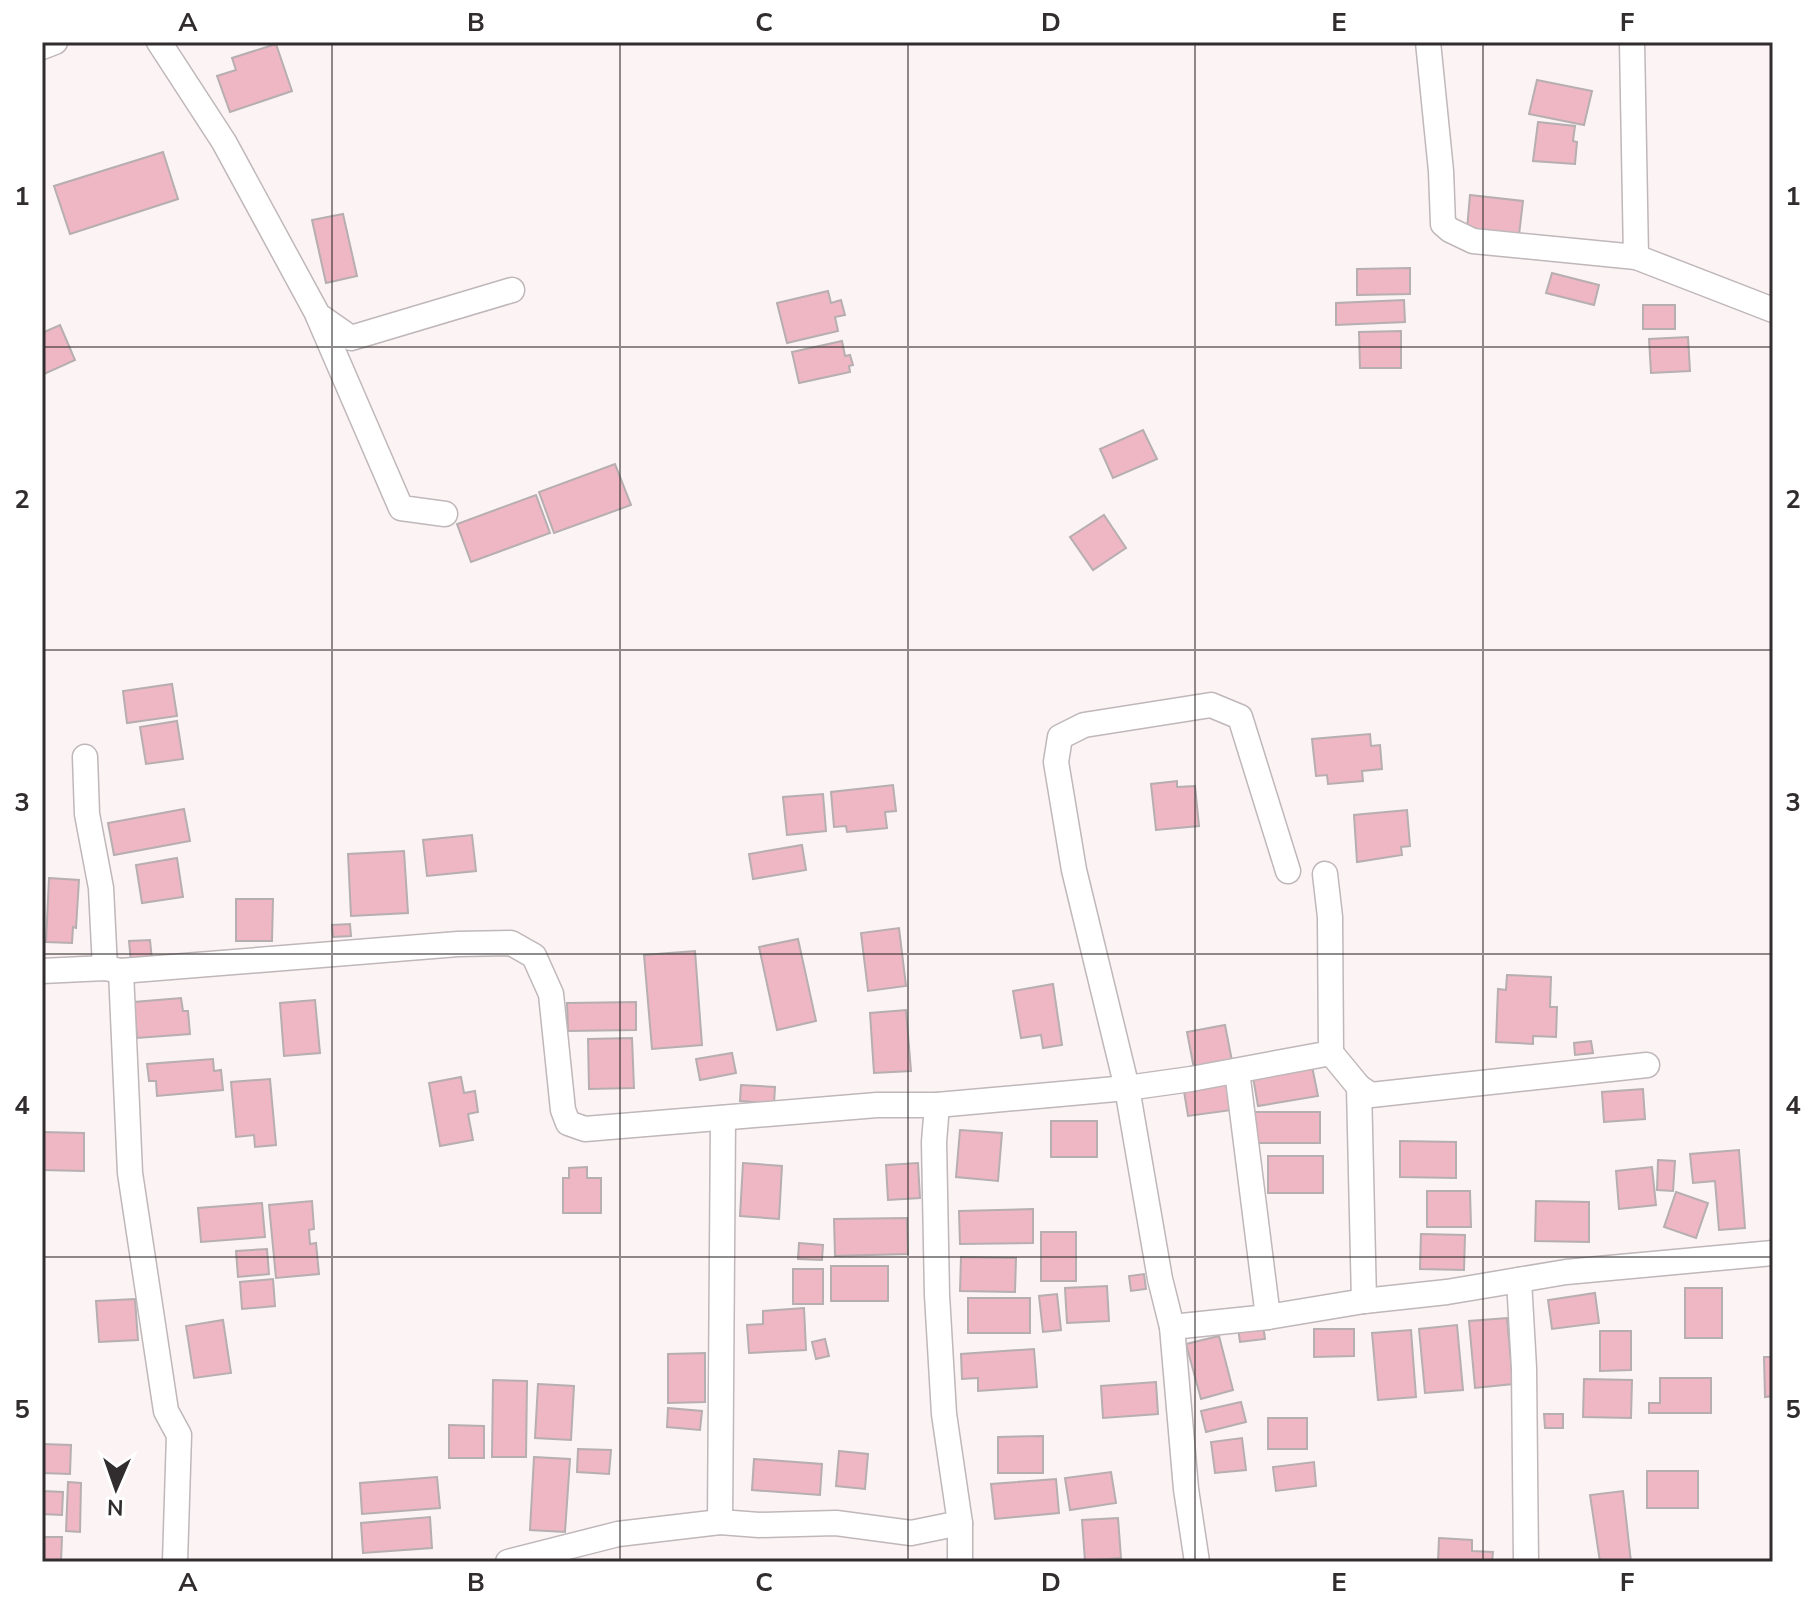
<svg xmlns="http://www.w3.org/2000/svg" width="1815" height="1604" font-family="'Nunito Sans',sans-serif">
<rect width="100%" height="100%" fill="#fcf3f5"/>
<g fill="#efb7c4" stroke="#b6aeb0" stroke-width="2">
<polygon points="276,44 292,91 230,112 217,76 236,70 232,58"/>
<polygon points="1537,80 1592,91 1584,125 1529,114"/>
<polygon points="1538,122 1575,126 1573,141 1577,142 1575,164 1533,161"/>
<polygon points="163,152 178,199 70,234 54,186"/>
<polygon points="1470,195 1523,201 1519,235 1467,229"/>
<polygon points="343,214 357,276 326,283 312,220"/>
<polygon points="1410,268 1410,294 1357,295 1357,269"/>
<polygon points="1552,273 1599,285 1594,305 1546,293"/>
<polygon points="828,291 831,303 841,300 845,315 835,317 838,331 787,343 777,303"/>
<polygon points="1404,300 1405,322 1336,325 1336,303"/>
<rect x="1643" y="305" width="32" height="24"/>
<polygon points="60,325 75,360 42,375 42,333"/>
<polygon points="1401,331 1401,368 1360,368 1359,332"/>
<polygon points="1688,337 1690,371 1651,373 1649,339"/>
<polygon points="842,341 845,356 850,355 853,365 849,366 850,372 799,383 792,352"/>
<polygon points="1143,430 1157,459 1113,478 1100,449"/>
<polygon points="615,464 631,505 554,533 539,492"/>
<polygon points="536,495 550,533 471,562 457,524"/>
<polygon points="1104,515 1126,548 1093,570 1070,537"/>
<polygon points="172,684 177,716 127,723 123,691"/>
<polygon points="177,721 183,759 146,764 140,727"/>
<polygon points="1370,734 1371,746 1380,745 1382,769 1362,771 1363,781 1328,784 1327,775 1316,776 1312,739"/>
<polygon points="1177,781 1177,787 1195,786 1199,826 1156,830 1151,784"/>
<polygon points="893,785 896,811 885,812 887,828 847,832 846,826 834,827 831,792"/>
<polygon points="823,794 826,831 787,835 783,797"/>
<polygon points="184,809 190,841 114,855 108,823"/>
<polygon points="1407,810 1410,846 1401,847 1402,855 1357,862 1354,815"/>
<polygon points="472,835 476,871 427,876 423,840"/>
<polygon points="802,845 806,870 753,879 749,854"/>
<polygon points="404,851 408,913 351,916 348,854"/>
<polygon points="177,858 183,897 142,903 136,865"/>
<polygon points="49,878 79,880 76,928 73,927 72,943 46,942"/>
<polygon points="236,899 273,899 272,941 236,941"/>
<polygon points="350,924 351,936 333,937 332,925"/>
<polygon points="899,928 906,986 868,991 861,933"/>
<polygon points="798,939 816,1021 777,1030 759,947"/>
<polygon points="150,940 152,960 131,962 129,941"/>
<polygon points="695,951 702,1045 652,1049 644,955"/>
<polygon points="1507,975 1551,977 1550,1007 1557,1007 1556,1037 1533,1036 1533,1044 1496,1042 1498,989 1506,990"/>
<polygon points="1053,984 1062,1045 1043,1048 1041,1035 1021,1038 1013,991"/>
<polygon points="181,998 183,1011 188,1011 190,1034 137,1038 134,1002"/>
<polygon points="315,1000 320,1053 284,1056 280,1003"/>
<polygon points="636,1002 636,1030 568,1031 567,1003"/>
<polygon points="906,1010 911,1071 874,1073 870,1013"/>
<polygon points="1225,1025 1233,1066 1195,1074 1187,1032"/>
<polygon points="632,1038 634,1088 589,1089 588,1039"/>
<polygon points="1591,1041 1593,1053 1575,1055 1574,1043"/>
<polygon points="732,1053 736,1073 700,1080 696,1059"/>
<polygon points="213,1059 214,1071 221,1070 223,1090 157,1096 156,1081 149,1081 147,1064"/>
<polygon points="1311,1061 1318,1096 1258,1106 1252,1071"/>
<polygon points="461,1077 464,1093 475,1091 478,1112 468,1114 473,1140 440,1146 429,1083"/>
<polygon points="1228,1078 1232,1110 1188,1116 1183,1085"/>
<polygon points="270,1079 276,1145 255,1147 254,1135 236,1137 231,1082"/>
<polygon points="741,1085 775,1087 774,1104 740,1101"/>
<polygon points="1643,1089 1645,1119 1604,1122 1602,1092"/>
<rect x="1253" y="1112" width="67" height="31"/>
<rect x="1051" y="1121" width="46" height="36"/>
<polygon points="960,1130 1002,1133 998,1181 956,1177"/>
<polygon points="42,1132 84,1133 84,1171 42,1170"/>
<polygon points="1400,1141 1456,1142 1456,1178 1400,1177"/>
<polygon points="1739,1150 1745,1228 1719,1230 1715,1181 1693,1183 1690,1154"/>
<rect x="1268" y="1156" width="55" height="37"/>
<polygon points="1658,1160 1675,1161 1673,1191 1657,1190"/>
<polygon points="743,1163 782,1166 779,1219 740,1216"/>
<polygon points="918,1163 920,1198 888,1200 886,1165"/>
<polygon points="587,1167 587,1178 601,1178 601,1213 563,1213 563,1178 569,1178 569,1168"/>
<polygon points="1652,1167 1656,1205 1619,1209 1616,1171"/>
<polygon points="1427,1191 1470,1191 1471,1227 1427,1227"/>
<polygon points="1676,1192 1708,1203 1696,1238 1664,1227"/>
<polygon points="312,1201 314,1229 309,1230 310,1244 316,1243 319,1274 276,1278 269,1205"/>
<polygon points="1536,1201 1589,1202 1589,1242 1535,1241"/>
<polygon points="262,1203 265,1237 201,1242 198,1208"/>
<polygon points="1033,1209 1033,1243 960,1244 959,1211"/>
<polygon points="907,1218 908,1254 835,1256 834,1219"/>
<rect x="1041" y="1232" width="35" height="49"/>
<polygon points="1421,1234 1465,1235 1464,1270 1420,1269"/>
<polygon points="799,1243 823,1245 822,1260 798,1259"/>
<polygon points="267,1249 269,1274 238,1277 236,1251"/>
<polygon points="961,1257 1016,1258 1015,1292 960,1291"/>
<rect x="831" y="1266" width="57" height="35"/>
<rect x="793" y="1269" width="30" height="35"/>
<polygon points="1144,1274 1146,1289 1131,1291 1129,1276"/>
<polygon points="273,1279 275,1306 242,1309 240,1282"/>
<polygon points="1107,1286 1109,1321 1067,1323 1065,1288"/>
<rect x="1685" y="1288" width="37" height="50"/>
<polygon points="1595,1293 1599,1323 1552,1329 1548,1300"/>
<polygon points="1057,1294 1061,1330 1043,1332 1039,1296"/>
<rect x="968" y="1298" width="62" height="35"/>
<polygon points="135,1299 138,1340 99,1342 96,1301"/>
<polygon points="804,1308 806,1350 749,1353 747,1325 763,1324 763,1311"/>
<polygon points="1507,1318 1513,1384 1475,1388 1469,1321"/>
<polygon points="223,1320 231,1373 194,1378 186,1326"/>
<polygon points="1263,1325 1265,1339 1240,1342 1238,1328"/>
<polygon points="1457,1325 1463,1390 1425,1393 1419,1329"/>
<polygon points="1314,1329 1354,1329 1354,1356 1314,1357"/>
<polygon points="1411,1330 1416,1397 1378,1400 1372,1333"/>
<polygon points="1600,1331 1631,1331 1631,1370 1600,1371"/>
<polygon points="1219,1336 1233,1390 1201,1399 1186,1344"/>
<polygon points="825,1339 829,1356 816,1359 812,1342"/>
<polygon points="1034,1349 1037,1387 978,1391 978,1378 962,1379 961,1354"/>
<polygon points="705,1353 705,1402 668,1403 668,1354"/>
<polygon points="1764,1357 1773,1357 1773,1396 1765,1397"/>
<polygon points="1660,1378 1711,1378 1711,1413 1649,1413 1649,1403 1660,1403"/>
<polygon points="1584,1379 1632,1380 1631,1418 1583,1417"/>
<polygon points="493,1380 527,1381 526,1457 492,1457"/>
<polygon points="1156,1382 1158,1414 1103,1418 1101,1386"/>
<polygon points="538,1384 574,1386 571,1440 535,1438"/>
<polygon points="1241,1402 1246,1422 1206,1432 1201,1411"/>
<polygon points="668,1408 702,1411 700,1430 667,1427"/>
<polygon points="1544,1414 1563,1414 1563,1428 1545,1428"/>
<rect x="1268" y="1418" width="39" height="31"/>
<polygon points="449,1425 484,1426 484,1458 449,1458"/>
<polygon points="1043,1436 1043,1473 998,1473 998,1437"/>
<polygon points="1242,1438 1246,1470 1215,1473 1211,1442"/>
<polygon points="42,1444 71,1445 70,1474 42,1473"/>
<polygon points="578,1449 611,1450 609,1474 577,1472"/>
<polygon points="839,1451 868,1454 865,1489 836,1486"/>
<polygon points="534,1457 570,1459 565,1532 530,1530"/>
<polygon points="754,1459 822,1464 820,1495 752,1490"/>
<polygon points="1314,1462 1316,1486 1276,1491 1273,1467"/>
<rect x="1647" y="1471" width="51" height="37"/>
<polygon points="1111,1472 1116,1503 1070,1510 1065,1478"/>
<polygon points="437,1477 440,1508 362,1514 360,1483"/>
<polygon points="1056,1479 1059,1513 995,1519 991,1484"/>
<polygon points="68,1482 81,1483 80,1532 66,1531"/>
<polygon points="42,1486 43,1491 63,1492 62,1515 42,1514"/>
<polygon points="1623,1491 1631,1562 1600,1562 1590,1495"/>
<polygon points="430,1517 432,1548 363,1553 361,1523"/>
<polygon points="1118,1518 1121,1558 1085,1561 1082,1520"/>
<polygon points="42,1537 62,1537 61,1562 42,1562"/>
<polygon points="1439,1538 1472,1540 1472,1551 1493,1552 1492,1562 1438,1562"/>
</g>
<g fill="none" stroke-linecap="round" stroke-linejoin="round">
<g stroke="#bfb7b9" stroke-width="27">
<g id="minor">
<polyline points="159,42 224,142 318,315 351,338 512,290"/>
<polyline points="1428,42 1441,171 1443,224 1450,230 1473,241 1636,257 1773,310"/>
<polyline points="1632,42 1636,257"/>
<polyline points="42,47 55,42"/>
<polyline points="318,316 401,508 445,514"/>
<polyline points="85,757 87,814 101,888 105,968"/>
<polyline points="42,971 105,968 121,971 458,944 511,943 534,956 551,994 563,1110 568,1123 585,1129 877,1105 937,1105 1127,1088 1191,1079 1331,1053 1330,917 1325,874"/>
<polyline points="121,971 130,1173 166,1411 179,1435 175,1562"/>
<polyline points="1331,1053 1359,1087 1371,1095 1647,1065"/>
<polyline points="1237,1071 1268,1317"/>
<polyline points="1359,1087 1364,1301"/>
<polyline points="1519,1280 1524,1368 1526,1562"/>
<polyline points="1172,1327 1268,1317 1364,1301 1447,1292 1566,1272 1773,1253"/>
<polyline points="720,1522 723,1118"/>
<polyline points="960,1523 960,1562"/>
<polyline points="508,1562 618,1534 720,1522 759,1525 836,1523 911,1533 960,1523 944,1414 937,1295 934,1142 937,1105"/>
<polyline points="1197,1562 1186,1489 1172,1327 1160,1279 1127,1088 1074,870 1056,762 1060,737 1084,725 1211,705 1240,717 1288,871"/>
</g>
</g>
<use href="#minor" stroke="#fff" stroke-width="24"/>
</g>
<path fill="none" stroke="#312d2e" stroke-width="2" stroke-opacity="0.55" d="M332,42V1562M620,42V1562M908,42V1562M1195,42V1562M1483,42V1562M42,347H1773M42,650H1773M42,954H1773M42,1257H1773"/>
<rect width="1815" height="1604" fill="none" stroke="#ffffff" stroke-width="88"/>
<g transform="translate(116 1488) rotate(182)" stroke="#ffffff" stroke-width="6" paint-order="stroke">
<path d="M0-6L14 30L0 20L-14 30Z" fill="#312d2e"/>
<text y="-12" font-size="22" font-weight="bold" text-anchor="middle" fill="#312d2e">N</text>
</g>
<rect x="44" y="44" width="1727" height="1516" fill="none" stroke="#312d2e" stroke-width="3"/>
<g font-size="26" text-anchor="middle" font-weight="bold" fill="#312d2e">
<text x="188" y="31">A</text>
<text x="476" y="31">B</text>
<text x="764" y="31">C</text>
<text x="1051" y="31">D</text>
<text x="1339" y="31">E</text>
<text x="1627" y="31">F</text>
<text x="22" y="205">1</text>
<text x="1793" y="205">1</text>
<text x="22" y="508">2</text>
<text x="1793" y="508">2</text>
<text x="22" y="811">3</text>
<text x="1793" y="811">3</text>
<text x="22" y="1114">4</text>
<text x="1793" y="1114">4</text>
<text x="22" y="1418">5</text>
<text x="1793" y="1418">5</text>
<text x="188" y="1591">A</text>
<text x="476" y="1591">B</text>
<text x="764" y="1591">C</text>
<text x="1051" y="1591">D</text>
<text x="1339" y="1591">E</text>
<text x="1627" y="1591">F</text>
</g>
</svg>
